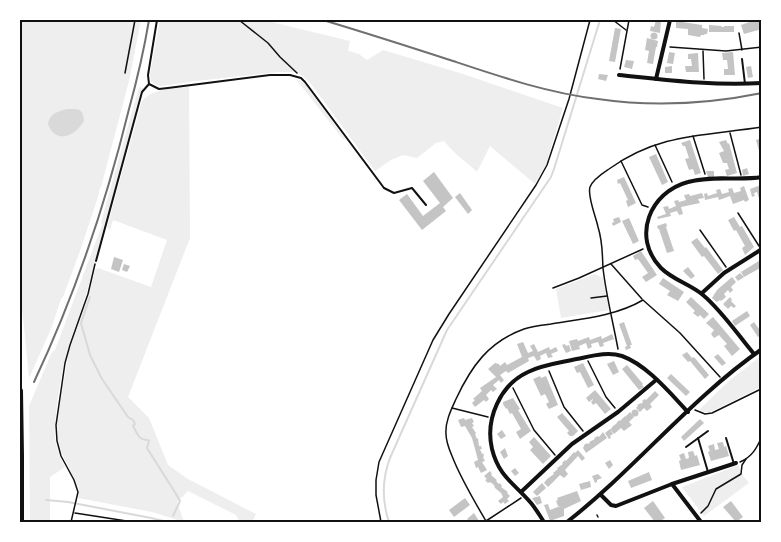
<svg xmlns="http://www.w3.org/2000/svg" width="781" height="542" font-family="Roboto,sans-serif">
<rect width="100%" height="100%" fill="#fff"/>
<g fill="#eee">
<polygon points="20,20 141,20 129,81 101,187 99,190 99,194 80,251 63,297 61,299 51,329 29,378 24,327 20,295"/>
<path d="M160,20H264L292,27L350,41L348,51L359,54L367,60L383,50L463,74L563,108L546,164L535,184L490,146L477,172C465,161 454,154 444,141L436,143L417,158L403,155L391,160L375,171L311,84L303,76L295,72H278L196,81L162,86L156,85L151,81L150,74Z"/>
<polygon points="295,78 305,84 346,140 343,139"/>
<path d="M139,87L143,88L140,94C122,161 106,228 86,294C81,313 73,331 67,351C61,374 57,400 55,423C53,439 58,454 65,467L50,477V522H30L29,406L52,352L55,350L102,225L101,222Z"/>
<path d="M189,87L190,238L128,397L149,418L168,465L188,479L256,514L252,522H240L236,515L188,491L177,502L184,522L152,512L78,498L79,489L61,451L58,440L57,421L69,351L89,294L95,270L98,268L151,287L167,240L113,220L110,230L107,227L142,101C154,88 172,89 189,87Z"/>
<polygon points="595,274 603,278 609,310 561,318 556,289"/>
<polygon points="761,356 761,387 710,412 703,412 699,410 729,381"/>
<polygon points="739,465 740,472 749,483 704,516 682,487"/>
</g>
<path fill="#d9d9d9" d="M67,109C79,109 83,108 84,121C75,136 56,145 48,124C50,113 57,112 67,109Z"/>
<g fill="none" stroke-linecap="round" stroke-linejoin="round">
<g stroke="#d9d9d9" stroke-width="2">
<path d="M90,297L81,323L90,355L102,379L128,417L133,420L135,424L133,426C137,433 139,441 148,440L149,441L147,448L176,494L180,501L173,516"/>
<polyline points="46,500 68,502 151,518 168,522"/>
<path d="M389,522C382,501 382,479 390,458L447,330L551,177L554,169L600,20"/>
</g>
</g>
<g fill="#c4c4c4">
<polygon points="656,20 661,20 660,33 650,31 651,26 654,27"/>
<polygon points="755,20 762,20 762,29 744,34 741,25"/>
<polygon points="676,21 702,25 702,28 708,29 707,34 705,34 704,35 701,35 700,37 688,35 688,29 676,28"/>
<polygon points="709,25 722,26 721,27 724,27 724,26 734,26 734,32 709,32"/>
<polygon points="615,28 621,29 615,62 609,61"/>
<circle cx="654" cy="36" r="3.5"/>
<polygon points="647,38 658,41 657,47 656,47 653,64 647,63 649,51 645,50"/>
<polygon points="669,52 675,53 673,64 667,63"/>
<polygon points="733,52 735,75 724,75 724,69 728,69 727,60 723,60 722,53"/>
<polygon points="698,53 699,72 686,72 685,66 692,66 691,59 688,59 688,54"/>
<polygon points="626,60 634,61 632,69 624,67"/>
<polygon points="672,66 672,73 665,73 665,67"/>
<polygon points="751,66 753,77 748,78 746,67"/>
<polygon points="599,74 608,75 606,81 598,79"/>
<polygon points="762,138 762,158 761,158 756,140"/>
<polygon points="690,140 701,173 695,175 693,169 689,170 685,159 689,158 685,146 683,146 681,143"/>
<polygon points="726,140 728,144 729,143 737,173 727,176 725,170 729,169 727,163 723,163 719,153 724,151 719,142"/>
<polygon points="656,154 668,182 662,185 649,157"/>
<polygon points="747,168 749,174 743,176 742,170"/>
<polygon points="706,171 714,171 714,177 708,177"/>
<polygon points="434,172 453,198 443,207 446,211 422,230 399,200 407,194 423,216 440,203 423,181"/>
<polygon points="624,177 636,203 628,207 626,201 628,200 620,183 618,184 617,180"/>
<polygon points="761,185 762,198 759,199 757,192 754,193 755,196 752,197 750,189"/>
<polygon points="744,186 749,200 745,202 744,200 733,204 730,196 719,200 718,197 705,200 704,194 707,193 708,196 717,193 716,190 720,189 722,194 729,192 728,189 732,188 734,193 741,191 740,188"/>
<polygon points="460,193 472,210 468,214 455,197"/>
<polygon points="702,193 704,198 698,199 700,203 681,207 683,214 679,215 677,211 670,213 671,216 658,219 657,217 666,214 663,207 668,206 669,209 676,206 674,201 678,200 679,202 686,200 684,195 689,194 690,196"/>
<polygon points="619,217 621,222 613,226 612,223 614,222 613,219"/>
<polygon points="734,217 740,227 742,226 754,247 745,255 742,248 745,246 736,230 734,231 728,220"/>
<polygon points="629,218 639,241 633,244 622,221"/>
<polygon points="666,223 667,226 666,227 674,251 667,253 659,229 658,229 657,226"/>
<polygon points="697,238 705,248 706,247 723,270 718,274 704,256 702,257 691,242"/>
<polygon points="641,251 657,275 646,282 642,277 648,273 638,259 635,260 633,256"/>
<polygon points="114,257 123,260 119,272 111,269"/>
<polygon points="762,259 762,267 744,277 741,272"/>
<polygon points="124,264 130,266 127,272 122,270"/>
<polygon points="688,267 695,276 691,279 683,271"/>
<polygon points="740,273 744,277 738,281 735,277"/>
<polygon points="732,277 736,282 731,287 733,290 730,293 728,290 724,294 726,297 721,301 720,300 717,302 712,298 717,290"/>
<polygon points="663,278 684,292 678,301 667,295 670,291 659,284"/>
<polygon points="691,297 709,314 704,319 700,315 698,317 693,313 695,311 686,302"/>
<polygon points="730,297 732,300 731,301 736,306 734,308 731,306 728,309 723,304"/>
<polygon points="747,311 750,316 735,326 732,321"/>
<polygon points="713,317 740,349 732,356 724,346 727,344 719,335 714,338 711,334 714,330 706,323"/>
<polygon points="624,322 632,345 630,345 631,348 626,350 625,347 627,346 619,324"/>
<polygon points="754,322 762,333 762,335 758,337 750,325"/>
<polygon points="612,334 614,339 603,343 604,346 600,347 598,342 591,344 592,347 588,349 586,343 579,346 580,349 572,351 569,341 577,339 578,341 589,337 590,340 601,336 602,339"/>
<polygon points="523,342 528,353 533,351 530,346 534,344 538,352 549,347 550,350 556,347 558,351 551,354 553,357 548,358 546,353 540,356 541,359 537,361 534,356 528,358 529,361 508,373 506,371 500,375 504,380 501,383 499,380 493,385 497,389 493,392 491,390 486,395 489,399 486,402 484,400 475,407 472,403 475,400 473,399 482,391 480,388 496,377 488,369 495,363 499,364 500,366 505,362 507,365 522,357 517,344"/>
<polygon points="565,344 566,346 569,345 571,351 566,353 562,345"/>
<polygon points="687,352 692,358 694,357 709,375 705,379 690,361 688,362 682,355"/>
<polygon points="718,354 726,363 722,366 714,357"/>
<polygon points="614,361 619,372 613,375 607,364"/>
<polygon points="583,363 594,385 588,388 580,372 577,373 574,367"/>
<polygon points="627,365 643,384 642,385 644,387 639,390 622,369"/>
<polygon points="671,374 690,392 686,396 667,378"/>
<polygon points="540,376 541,378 546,376 558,405 549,409 546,404 549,402 545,394 541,396 533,379"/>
<polygon points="595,390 611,409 605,414 596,403 593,405 591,402 593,400 593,399 589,402 586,398"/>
<polygon points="655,391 659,395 650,404 652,407 647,411 644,408 640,412 636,408 638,406 637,405 641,403 641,404 643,402 642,401 645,399 646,400"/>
<polygon points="513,398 520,409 518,410 531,431 520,439 516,432 521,429 512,413 510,414 507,408 506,409 503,404 503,402"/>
<circle cx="635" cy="413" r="3.5"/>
<polygon points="630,412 634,417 629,422 632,425 624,431 621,428 614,434 610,429 612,428 612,427 617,423 617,422 620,420 620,421 625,416 625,417"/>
<polygon points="562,413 578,431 573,436 570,436 567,433 569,431 557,417"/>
<polygon points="464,418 465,420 472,418 474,422 472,423 474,426 472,427 476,433 475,434 477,439 478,438 479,446 481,446 482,449 480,449 482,454 483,453 484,456 483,457 485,461 482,462 487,470 481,473 478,467 476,468 474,462 478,460 472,438 465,426 461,427 458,420"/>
<polygon points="700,419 704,423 684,441 681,437"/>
<polygon points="610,429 613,434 610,436 611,438 609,439 605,433"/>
<polygon points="502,430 506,436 501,439 497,434"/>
<polygon points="603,432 607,438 586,453 583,448 584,446 584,445 587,443 588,444 590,443 589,442 595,439 594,438 598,436 599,437"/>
<polygon points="534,437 551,456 543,464 530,450 533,447 529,442"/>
<polygon points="723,442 724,447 726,446 729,456 711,461 708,452 710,451 708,446 714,444 715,450 719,449 717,443"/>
<polygon points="505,448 508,456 504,459 500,452"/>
<polygon points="578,450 585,458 582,461 578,456 565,470 568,474 564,478 560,475 548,487 544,483 547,479 554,474 553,473 558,469 557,468 563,464 562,463 565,460 566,461 574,452 575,453"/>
<polygon points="693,451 695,456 697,455 700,465 681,470 679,461 681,460 679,455 684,453 686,459 689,458 688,452"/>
<polygon points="610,460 613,465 609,469 605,463"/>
<polygon points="515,468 519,473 515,476 511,471"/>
<polygon points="490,471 492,474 491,475 497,480 496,481 499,484 500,483 502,486 501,487 508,492 507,493 510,496 507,499 509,501 505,504 503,502 501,504 498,501 503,497 501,493 495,488 494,485 490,482 488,483 485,480 487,479 484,476"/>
<polygon points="649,472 652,480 631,488 628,481"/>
<polygon points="598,474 602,478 597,480 597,482 595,483 592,476"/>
<polygon points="590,481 591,487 581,490 579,484"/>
<polygon points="542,483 546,488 537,496 533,492"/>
<polygon points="577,491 581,501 564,509 564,516 550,521 544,505 548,504 550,510 560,506 558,506 556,501 558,500 557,498"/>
<polygon points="540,496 542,503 537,505 532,498"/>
<polygon points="465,498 470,505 454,517 449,510"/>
<polygon points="653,501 665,518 659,522 655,522 644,508"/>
<polygon points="731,501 743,517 736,522 723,507"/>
<polygon points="474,513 479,521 477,522 470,522 467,519"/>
</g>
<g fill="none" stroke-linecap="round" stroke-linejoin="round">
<g stroke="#111" stroke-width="1.5">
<polyline points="239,20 268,43 280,57 297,73"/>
<polyline points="613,20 626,30"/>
<polyline points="739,33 742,50"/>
<polyline points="670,47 726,51 762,47"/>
<polyline points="703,51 704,79"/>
<polyline points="620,69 629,20"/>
<polyline points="125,73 135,20"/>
<polyline points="730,133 741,175"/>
<polyline points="693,136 705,174"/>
<polyline points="655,145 672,182"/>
<polyline points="621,161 642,205 648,207"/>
<polyline points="738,213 759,246"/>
<polyline points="700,230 726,267"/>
<polyline points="611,264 642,299"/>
<polyline points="553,288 579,278 643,249"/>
<polyline points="591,298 607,296"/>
<path d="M618,349C613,322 606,295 603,268C602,252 603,243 598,227C596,217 587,196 590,187C593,179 603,173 609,169C659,133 704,136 762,127"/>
<polyline points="588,361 606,397 615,408"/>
<polyline points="549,371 564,407 583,431"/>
<polyline points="513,388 534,430 555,455"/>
<polyline points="452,408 488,417"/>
<polyline points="695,410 705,414 712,413 761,389"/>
<path d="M740,462C752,457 757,448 762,436"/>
<path d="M521,498L486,521C473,499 461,479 452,456C449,449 446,441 446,434C445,422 451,410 456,399C471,367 488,342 524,329C532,326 542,325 551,324C582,319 616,316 643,300L680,333L720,377"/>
<polyline points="75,513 133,522"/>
<polyline points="701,513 708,506 716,489 741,474 742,465 746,459"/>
<polyline points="597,515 598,517"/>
<polyline points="71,522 78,492 74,480 61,456 57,441 56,425 65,363 70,345 88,294 95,264"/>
<polyline points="381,522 376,495 376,480 379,462 433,340 449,314 536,185 547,165 569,99 590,20"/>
</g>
<g stroke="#111" stroke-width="2">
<polyline points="742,59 745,84"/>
<polyline points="149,84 159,89 168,88 270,75 290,75 301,78 305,82 384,188 394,193 412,188 426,205"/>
<polyline points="96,261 142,92 149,84 148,75 157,20"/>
<polyline points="698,438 708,472"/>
<polyline points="726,438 734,464"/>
<polyline points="686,447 708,431"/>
</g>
<g stroke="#111" stroke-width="4">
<polyline points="716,20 736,20"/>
<path d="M619,75C667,80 713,86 762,83"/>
<polyline points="656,79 670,20"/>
<polyline points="702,293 724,273 762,249"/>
<path d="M754,354C738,335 722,311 703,295C690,284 673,280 661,268C631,237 650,192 688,182C712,175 738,181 762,177"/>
<polyline points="672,484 701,522"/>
<polyline points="521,492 572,444 618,412 656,380"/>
<polyline points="601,495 611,505 616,506 672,484 736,463"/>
<path d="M544,522C540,516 536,509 531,503C514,483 499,477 492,449C485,419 500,385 528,372C542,365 558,363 572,360C589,357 606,351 622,356C647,365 670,393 688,412"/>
<path d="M567,522C635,469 690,399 762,349"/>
</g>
<polyline stroke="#111" stroke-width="6" points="20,391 21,456 21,522"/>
<g stroke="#707070" stroke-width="2">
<path d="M323,20C366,33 410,47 453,61C501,77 548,93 598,99C653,107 708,104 762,93"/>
<path d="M34,382C75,295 106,203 129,109C137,80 144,50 149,20"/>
</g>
</g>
<rect width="781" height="542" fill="none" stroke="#ffffff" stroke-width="42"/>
<rect x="21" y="21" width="739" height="500" fill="none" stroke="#111" stroke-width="2"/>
</svg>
